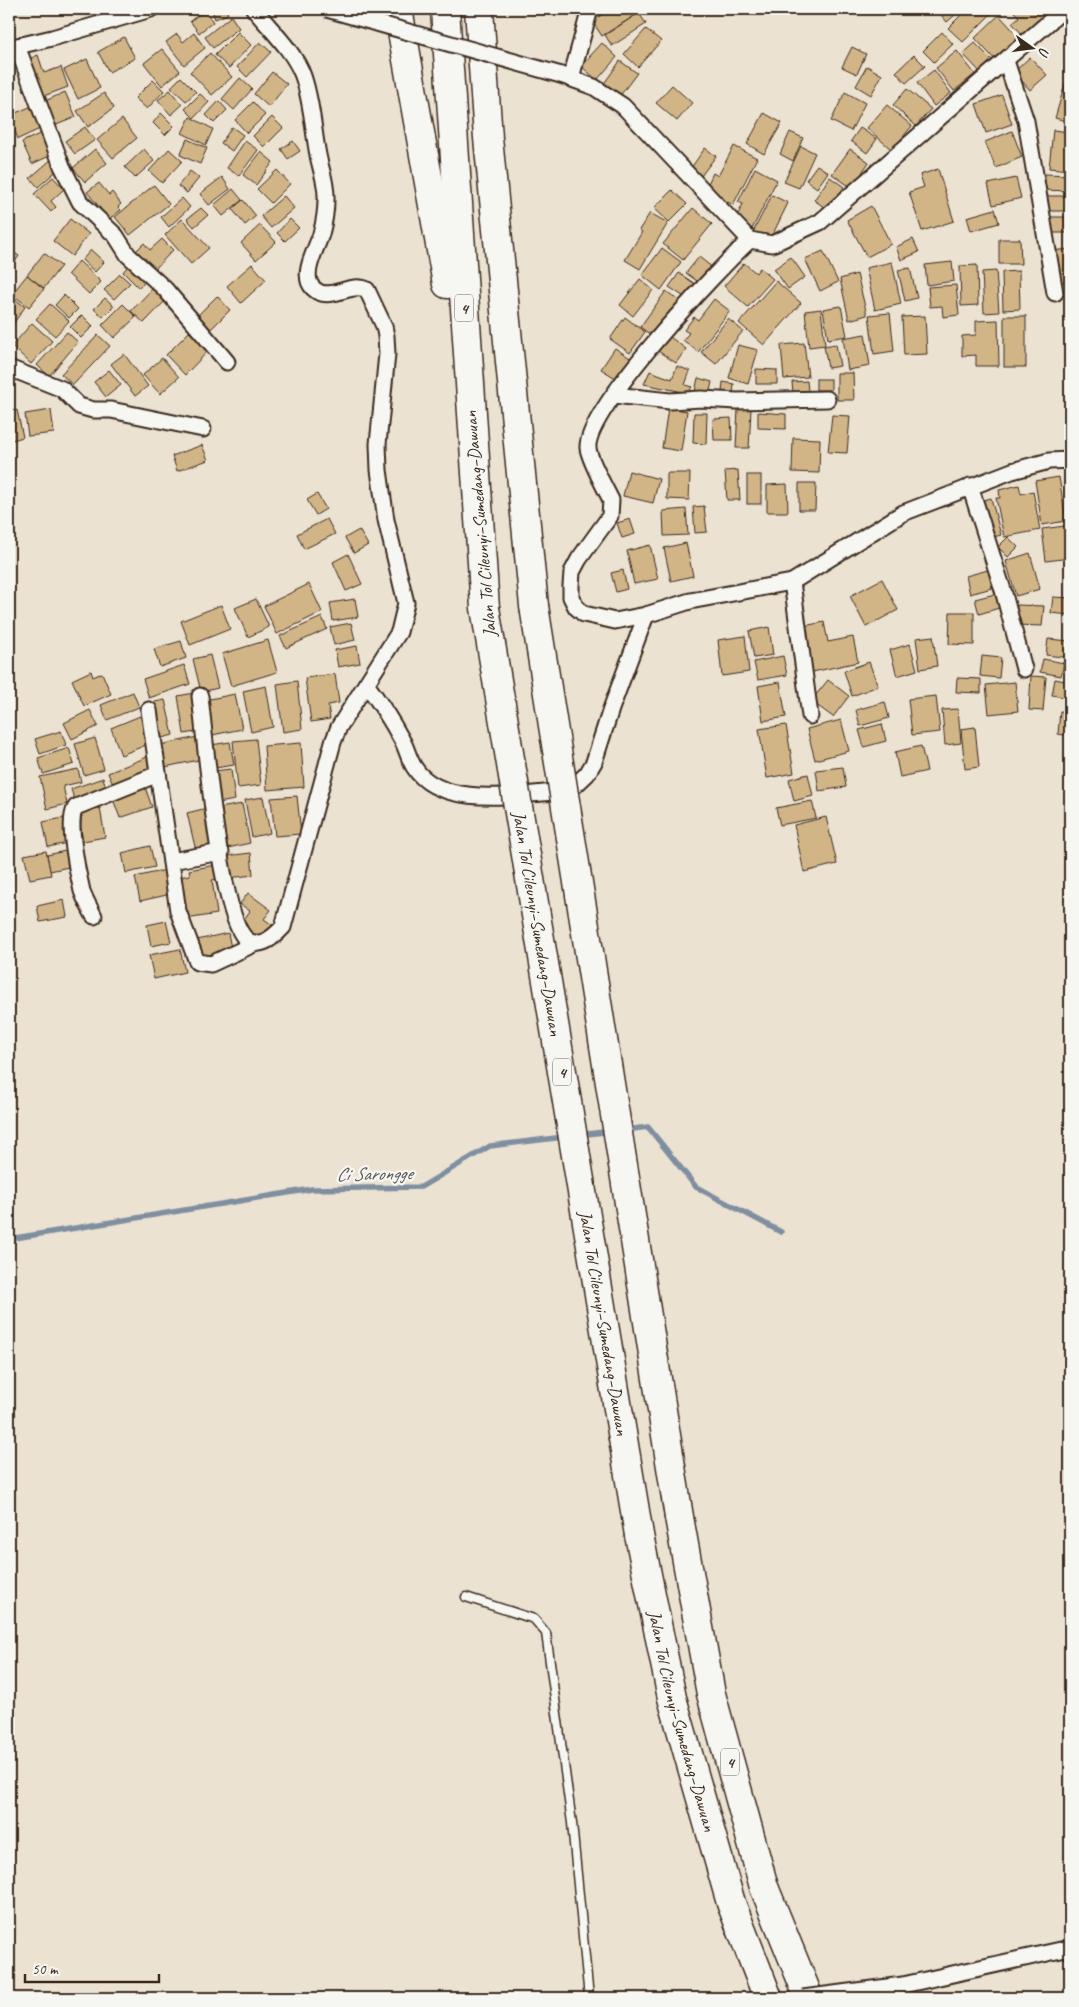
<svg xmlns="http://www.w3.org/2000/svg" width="1079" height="2007" font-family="Caveat,sans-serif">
<rect width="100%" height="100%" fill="#ebe2d2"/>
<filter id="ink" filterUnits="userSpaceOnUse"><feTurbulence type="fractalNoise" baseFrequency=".02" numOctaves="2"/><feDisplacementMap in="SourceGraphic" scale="10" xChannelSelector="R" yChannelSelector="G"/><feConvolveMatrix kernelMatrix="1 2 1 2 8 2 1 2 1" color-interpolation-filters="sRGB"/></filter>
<g filter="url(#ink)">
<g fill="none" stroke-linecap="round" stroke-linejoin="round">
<g stroke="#808fa0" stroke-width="5.5">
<polyline points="626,1130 648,1127 696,1187 781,1232"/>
<polyline points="579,1135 612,1131"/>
<polyline points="9,1239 312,1189 421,1187 490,1146 564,1137"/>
</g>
</g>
<g fill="#d2b587" stroke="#3b2a1e">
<polygon points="216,9 226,9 228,14 215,19 212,10"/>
<polygon points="611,9 636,9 639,13 602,36 592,21"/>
<polygon points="936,9 962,9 947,22"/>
<polygon points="967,9 995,10 963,42 948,28"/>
<polygon points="1011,9 1036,9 1043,16 1023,35 1012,23 1019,17"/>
<polygon points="205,10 213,22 199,33 190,21"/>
<polygon points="639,13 646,24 612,46 605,35"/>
<polygon points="999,15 1021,39 997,62 975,38"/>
<polygon points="231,16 239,28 213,48 205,37"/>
<polygon points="646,29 661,41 638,67 624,54"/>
<polygon points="238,32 251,45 229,68 215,55"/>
<polygon points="942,32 953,44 934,62 923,51"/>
<polygon points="194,33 205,48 184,65 166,42 177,34 183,42"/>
<polygon points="124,37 135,58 109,72 98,52"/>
<polygon points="260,42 271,52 247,77 237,67"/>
<polygon points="602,43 617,57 597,80 581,66"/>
<polygon points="975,43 995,63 983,75 963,54"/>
<polygon points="852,47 866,54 857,74 842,67"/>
<polygon points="162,49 180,71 162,86 144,63"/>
<polygon points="957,51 975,74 954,91 936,68"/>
<polygon points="210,53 232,77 212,95 190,72"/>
<polygon points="38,55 44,73 61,67 68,87 41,97 27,60"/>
<polygon points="914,55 925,66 906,83 896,72"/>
<polygon points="1030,57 1047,75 1030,90 1014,72"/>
<polygon points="87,59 100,88 78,99 64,70"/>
<polygon points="620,61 637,73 619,97 603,85"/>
<polygon points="867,66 882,75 871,95 856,86"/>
<polygon points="934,70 951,93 934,106 917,83"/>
<polygon points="272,72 287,84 269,107 254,94"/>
<polygon points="181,77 196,92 186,101 171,87"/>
<polygon points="240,78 252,89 234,110 222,99"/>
<polygon points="153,80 164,91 147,109 135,98"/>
<polygon points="1066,81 1070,82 1070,122 1055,118"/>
<polygon points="672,85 692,103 677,121 656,103"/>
<polygon points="907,89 931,109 916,126 893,105"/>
<polygon points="170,90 182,105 171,115 158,100"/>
<polygon points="65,92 76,117 54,126 43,102"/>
<polygon points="845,92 865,103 851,131 831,121"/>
<polygon points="104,93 114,108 88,127 77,111"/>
<polygon points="200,94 209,102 194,118 185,109"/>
<polygon points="1002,95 1012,124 986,133 976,104"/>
<polygon points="219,101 227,110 214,123 206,115"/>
<polygon points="253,102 265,115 247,133 235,120"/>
<polygon points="887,105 912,126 892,150 867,128"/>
<polygon points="32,106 42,128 18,139 9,116"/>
<polygon points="161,113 174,126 165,135 153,123"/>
<polygon points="764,113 782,123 764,154 747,144"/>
<polygon points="190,117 213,129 206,145 182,133"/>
<polygon points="272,117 283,128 264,147 253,136"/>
<polygon points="122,119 137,138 113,158 97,140"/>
<polygon points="85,127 95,140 75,154 65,141"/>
<polygon points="232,127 243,135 232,151 221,143"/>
<polygon points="860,128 877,139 867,153 851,141"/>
<polygon points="1053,130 1070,132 1070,170 1049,168"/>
<polygon points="46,131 56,153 32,164 22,142"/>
<polygon points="1012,131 1022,157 996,168 985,142"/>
<polygon points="790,132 803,138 793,161 780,154"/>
<polygon points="187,139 207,148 200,164 180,155"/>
<polygon points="245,141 258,150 239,176 227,168"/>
<polygon points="293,141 300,151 288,159 281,149"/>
<polygon points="734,146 757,158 733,205 705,190 713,173 718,176"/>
<polygon points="801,146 815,153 799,188 784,182"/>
<polygon points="705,148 716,156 701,176 691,168"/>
<polygon points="95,149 107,163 85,182 73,168"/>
<polygon points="144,149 154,161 135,178 125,167"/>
<polygon points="169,149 182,161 162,183 149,171"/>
<polygon points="850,149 869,162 852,188 832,174"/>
<polygon points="261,152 273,162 256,185 243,175"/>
<polygon points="53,158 61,167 38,187 30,178"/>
<polygon points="817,165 828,172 817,188 806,180"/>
<polygon points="755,168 777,180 751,231 734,222 743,204 738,202"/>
<polygon points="938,169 954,221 922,231 909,192 924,187 920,175"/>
<polygon points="277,170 290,184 271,203 257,189"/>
<polygon points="190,171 199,178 187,193 178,186"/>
<polygon points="1045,174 1070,175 1070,191 1044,190"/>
<polygon points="53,177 64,189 51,201 56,207 51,212 34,194"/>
<polygon points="222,177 230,189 209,205 200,194"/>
<polygon points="830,177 844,187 828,210 814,200"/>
<polygon points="1016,178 1021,198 993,205 988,184"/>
<polygon points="99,183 109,195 112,192 121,204 118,207 121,210 109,219 87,192"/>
<polygon points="154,185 169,204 130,235 115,217"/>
<polygon points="233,189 242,200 223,216 214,205"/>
<polygon points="672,190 687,204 669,222 654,208"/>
<polygon points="772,195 788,203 769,242 752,234"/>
<polygon points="284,196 294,208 271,228 261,216"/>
<rect x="1045" y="196" width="25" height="15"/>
<polygon points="182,198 190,207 169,227 161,217"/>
<polygon points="243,200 256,216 245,225 232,209"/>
<polygon points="871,206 891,244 867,257 847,220"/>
<polygon points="201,208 208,215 194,227 187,219"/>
<polygon points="693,208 712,224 683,260 663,244"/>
<polygon points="995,209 999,223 971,231 967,217"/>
<polygon points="650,213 668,223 640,269 625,260 642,232 639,230"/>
<rect x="1049" y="217" width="21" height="16"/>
<polygon points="70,219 89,234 72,256 53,241"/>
<polygon points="182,219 209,248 191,264 165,235"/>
<polygon points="290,219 299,228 285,241 277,233"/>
<polygon points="260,225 276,242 256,260 241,243"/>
<polygon points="162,239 173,250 151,273 132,255 144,243 150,250"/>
<polygon points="913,239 919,252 901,260 896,247"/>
<polygon points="999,239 1020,239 1021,264 999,264"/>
<polygon points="662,248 681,262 661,290 642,275"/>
<polygon points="9,249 19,256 9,270"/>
<polygon points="1070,249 1070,281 1055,283 1051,251"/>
<polygon points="91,250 104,262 95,272 82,260"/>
<polygon points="823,251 838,282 820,291 805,259"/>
<polygon points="44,253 61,266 44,288 27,275"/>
<polygon points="699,257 713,268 701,284 686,273"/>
<polygon points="791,257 805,277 788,289 774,269"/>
<polygon points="79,261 101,282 89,294 68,274"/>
<polygon points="132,261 149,278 139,288 123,272"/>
<polygon points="892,262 901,304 875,310 866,268"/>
<polygon points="952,262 954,281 927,285 925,265"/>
<polygon points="744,263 756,273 760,268 773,279 748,307 724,286"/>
<polygon points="252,264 266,280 241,303 227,286"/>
<polygon points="977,265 978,305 961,306 960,266"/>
<polygon points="910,268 917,298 905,301 898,270"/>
<polygon points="996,271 999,312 984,313 982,272"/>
<polygon points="1019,271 1020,309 1003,310 1002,272"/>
<polygon points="679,273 698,286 689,300 669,287"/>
<polygon points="120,274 130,283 114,299 104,290"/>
<polygon points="857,274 867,315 849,320 840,279"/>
<polygon points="27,275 44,289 29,307 12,294"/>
<polygon points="640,279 653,290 633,316 620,305"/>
<polygon points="776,281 801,303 764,345 739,323"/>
<polygon points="956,285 959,315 943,317 942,306 930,307 928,287"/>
<polygon points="155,286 168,298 144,323 131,311"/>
<polygon points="666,291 681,302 655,338 640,327"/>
<polygon points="9,294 25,307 13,324 9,321"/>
<polygon points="64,295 78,309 69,318 55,305"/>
<polygon points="217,296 230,310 210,330 196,317"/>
<polygon points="105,298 114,306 103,317 94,309"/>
<polygon points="714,299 730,311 698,352 683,340 689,333 684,330 694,317 698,320"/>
<polygon points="50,304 69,321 55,336 36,319"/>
<polygon points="123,304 136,317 114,338 102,325"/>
<polygon points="841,306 847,336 828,339 823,309"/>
<polygon points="821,309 825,345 809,347 805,311"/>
<polygon points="890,313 894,351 874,354 869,315"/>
<polygon points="82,315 93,326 81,338 70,327"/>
<polygon points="925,316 927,354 904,355 902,317"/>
<rect x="1004" y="316" width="22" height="51"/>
<polygon points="625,317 645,332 630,353 610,339"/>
<polygon points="728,319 743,331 716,364 701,352"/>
<polygon points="998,320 999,366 976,366 976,355 962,356 962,336 976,335 976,321"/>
<polygon points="32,323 52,341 31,364 12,346"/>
<polygon points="67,332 78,342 49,376 37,365"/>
<polygon points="189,332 208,351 185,375 166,355"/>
<polygon points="666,334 686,349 676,363 655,349"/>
<polygon points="865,334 870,366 848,370 843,338"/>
<polygon points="98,335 110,346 73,385 61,374"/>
<polygon points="804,343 808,377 784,379 781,345"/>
<polygon points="836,344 840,366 828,368 824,346"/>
<polygon points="738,345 758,350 748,384 729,378"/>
<polygon points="615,348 636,362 622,382 601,369"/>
<polygon points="124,354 148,386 135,396 111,364"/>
<polygon points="162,358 179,377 160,394 143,375"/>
<polygon points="677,366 690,371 685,385 692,387 688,393 644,384 650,371 672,379"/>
<polygon points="756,369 777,370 777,384 756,384"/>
<polygon points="109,370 121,385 106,397 94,382"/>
<polygon points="837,373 853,373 854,400 837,400"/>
<polygon points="698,378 712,382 709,395 695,392"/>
<rect x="816" y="379" width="15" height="11"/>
<polygon points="807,381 808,391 793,393 792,382"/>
<polygon points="723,382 734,384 733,394 722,392"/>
<polygon points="668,408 687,411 681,451 662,448"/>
<polygon points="738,409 751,409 749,448 736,448"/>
<polygon points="17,410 23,437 9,441 9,412"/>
<polygon points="51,410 54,433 28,436 25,414"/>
<polygon points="758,412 786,414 786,429 758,428"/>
<polygon points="694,413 707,413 706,444 693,443"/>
<polygon points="832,415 850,416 847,453 828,452"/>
<polygon points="731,418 732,440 714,440 713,419"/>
<polygon points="793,438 820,439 819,473 792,472"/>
<polygon points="202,445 208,460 177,471 172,456"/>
<polygon points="738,470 740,500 727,500 725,471"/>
<polygon points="629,471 659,479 653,503 623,496"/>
<polygon points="667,473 690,473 689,500 667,499"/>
<rect x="747" y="475" width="14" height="29"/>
<polygon points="1059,477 1066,521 1042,525 1035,481"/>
<polygon points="799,483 816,483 815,510 799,510"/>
<polygon points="787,484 788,512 767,512 767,485"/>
<polygon points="1019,485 1021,494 1033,491 1040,530 1004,537 996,498 1000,498 999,490"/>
<polygon points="317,494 326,509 316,515 307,500"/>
<polygon points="991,498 1001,535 990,538 980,501"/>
<polygon points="704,506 707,532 695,533 693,507"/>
<polygon points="686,509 688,535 664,536 663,511"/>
<polygon points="327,519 335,534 304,549 297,534"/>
<polygon points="630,519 635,534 622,538 617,523"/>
<polygon points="1065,526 1070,558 1046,561 1042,529"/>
<polygon points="359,530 368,545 354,553 345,538"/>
<polygon points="1008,537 1018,547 1008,557 998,547"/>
<polygon points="686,543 693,576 671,581 664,548"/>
<polygon points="650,545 658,579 634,584 627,551"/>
<polygon points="1030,553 1040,589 1016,596 1006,561"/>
<polygon points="348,554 362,584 346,591 333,562"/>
<polygon points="623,570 627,589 616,592 611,573"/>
<polygon points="988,570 992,588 970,594 966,576"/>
<polygon points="882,579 898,610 866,627 850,596"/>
<polygon points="309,584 322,612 277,634 264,606"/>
<polygon points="995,594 999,608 979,614 975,599"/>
<polygon points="1053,597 1070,598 1070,615 1051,613"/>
<polygon points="256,599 269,627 248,637 235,608"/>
<polygon points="355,599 358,617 333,621 330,603"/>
<polygon points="221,605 230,629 190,645 181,621"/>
<polygon points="1017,605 1044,606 1042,626 1016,625"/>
<polygon points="950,612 974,612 974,645 949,644"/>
<polygon points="322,617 327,629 286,648 280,636"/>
<polygon points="824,622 828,642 853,637 858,662 808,673 799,627"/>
<polygon points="351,623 355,640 334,645 330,627"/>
<polygon points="769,627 773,655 754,658 749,631"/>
<polygon points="745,636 749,672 722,676 718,640"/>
<polygon points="933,636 937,666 920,669 916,638"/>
<polygon points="1048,639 1070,641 1070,658 1046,655"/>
<polygon points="268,640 277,672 231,686 222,654"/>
<polygon points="181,641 186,658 160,667 154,649"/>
<polygon points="910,644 917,670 897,676 890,650"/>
<polygon points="357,646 360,663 338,667 335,650"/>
<polygon points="210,655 218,688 201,692 193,659"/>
<polygon points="783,656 787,675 758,680 754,662"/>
<polygon points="982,656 1001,658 999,678 980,676"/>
<polygon points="1043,659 1064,663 1061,676 1040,672"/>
<polygon points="869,662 878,686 852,696 844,671"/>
<polygon points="184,665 190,684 149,698 143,679"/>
<polygon points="91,671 93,677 102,673 111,694 84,706 72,680"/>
<polygon points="335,674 339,703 328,705 330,719 311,722 305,678"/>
<polygon points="1031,676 1046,677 1043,711 1029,710"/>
<polygon points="957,678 981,679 981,693 956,692"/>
<polygon points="1055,679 1070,682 1070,698 1052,695"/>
<polygon points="828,680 849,696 833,717 811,701"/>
<polygon points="297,681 302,729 283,732 277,684"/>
<polygon points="780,682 786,717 763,721 758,686"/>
<polygon points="1015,682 1018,711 989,714 986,685"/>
<polygon points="266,686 273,727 251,732 243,691"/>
<polygon points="133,692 139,707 107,720 101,705"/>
<polygon points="194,693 200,731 184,734 178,696"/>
<polygon points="235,694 242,729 212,735 205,700"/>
<polygon points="936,696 940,732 912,735 908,699"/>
<polygon points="165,700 173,735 158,739 150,703"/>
<polygon points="885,702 889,718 860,726 856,710"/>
<polygon points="958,709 961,743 945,745 942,710"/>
<polygon points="90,710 98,726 72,739 64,723"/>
<polygon points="1060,711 1070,712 1070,736 1058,734"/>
<polygon points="140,716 151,743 121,755 111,728"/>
<polygon points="841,720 849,751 815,760 807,729"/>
<polygon points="882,724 886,741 864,747 859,730"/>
<polygon points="786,725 794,773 767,778 759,729"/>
<polygon points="975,727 979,767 965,769 961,729"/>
<polygon points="61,731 66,745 40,754 35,739"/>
<polygon points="198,737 203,759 165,767 160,745"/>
<polygon points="95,738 104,769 84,775 75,744"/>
<polygon points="256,739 261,785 238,788 233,741"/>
<polygon points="230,742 234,765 215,768 211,745"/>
<polygon points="301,743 304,787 267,790 264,746"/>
<polygon points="921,746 927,771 900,777 895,752"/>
<polygon points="69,748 74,764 43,774 38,758"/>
<polygon points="147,757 153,773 115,789 108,773"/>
<polygon points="843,767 846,787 819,791 816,770"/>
<polygon points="78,769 81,782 63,786 67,804 47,809 40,777"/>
<polygon points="231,769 235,800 218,803 214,771"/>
<polygon points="808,774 813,796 794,801 789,779"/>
<polygon points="103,778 107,790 75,802 71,789"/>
<polygon points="145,787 152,807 120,818 113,799"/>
<polygon points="297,796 301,834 275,836 271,798"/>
<polygon points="263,797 270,833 252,837 245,800"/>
<polygon points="812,801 816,818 780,825 776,808"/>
<polygon points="242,804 250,843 228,848 220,808"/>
<polygon points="100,808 105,837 83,841 78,812"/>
<polygon points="207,808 216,846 196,851 187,813"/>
<polygon points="826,817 837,864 804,872 794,825"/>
<polygon points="63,818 68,843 48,847 43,822"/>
<polygon points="150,846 155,867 126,873 122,853"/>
<polygon points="70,850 73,866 50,871 47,855"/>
<polygon points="46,851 51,875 30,879 24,855"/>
<polygon points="251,853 253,875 228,878 226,856"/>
<polygon points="216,865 219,879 212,880 217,914 186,919 180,877 190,875 189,870"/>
<polygon points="166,870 171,894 140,901 135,877"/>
<polygon points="248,893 271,910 264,919 274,926 262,942 239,926 250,911 240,904"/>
<polygon points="64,900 67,917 40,922 37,906"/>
<polygon points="166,921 171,942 151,946 147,925"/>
<polygon points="228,933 232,953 201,960 197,940"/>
<polygon points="180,949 185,972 154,979 149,955"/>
</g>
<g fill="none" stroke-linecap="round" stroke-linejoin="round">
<g stroke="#3b2a1e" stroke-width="11">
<polyline id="service" points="466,1597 534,1619 546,1633 572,1823 589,1998"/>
</g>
<g stroke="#3b2a1e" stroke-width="19">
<g id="minor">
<path d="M254,9C270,29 294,51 303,76C312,102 313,129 318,155C321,171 327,184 326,200C326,211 324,223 321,234C317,248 300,275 313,288C329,304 349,281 367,290L384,326L386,336L387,354L378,444L379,470L386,520L406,603L399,632L366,684C380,702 392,722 403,742C407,750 409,759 414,767C441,811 525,793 569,791L587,774L594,762L611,709L646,615"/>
<polyline points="17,46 62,166 80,202 116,236 128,255 165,289 227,362"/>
<polyline points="9,48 52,38 151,9"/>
<polyline points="1006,61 1026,121 1055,293"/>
<polyline points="561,75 594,87 623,106 750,240 772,244 820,222 1064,9"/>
<polyline points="571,78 590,9"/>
<path d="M750,240C718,269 585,410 588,448C589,459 605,488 611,500L610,516L579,559L572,572L571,586V597L576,607L584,614L615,621L646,615L690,601L792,582L903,513L1012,471L1049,461L1070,460"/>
<polyline points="9,368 62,389 79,406 93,410 111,410 203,429"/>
<polyline points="614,395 670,401 701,399 737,401 827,399"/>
<polyline points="970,486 1003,590 1024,669"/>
<polyline points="792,582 810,716"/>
<path d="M200,696C205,739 220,913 245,938C257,951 273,938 283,927L333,742L339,727L366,684"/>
<polyline points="149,710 178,911 197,962 211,964 254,944"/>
<polyline points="171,861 221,852"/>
<path d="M94,916C90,908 85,900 82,891C78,875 66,819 76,807L158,774"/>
<polyline points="903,1985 1070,1948"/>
</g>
</g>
<g stroke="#3b2a1e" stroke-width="31">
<g id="motorway">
<polyline points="398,9 447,284"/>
<polyline points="445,9 485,608"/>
<polyline points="479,9 488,138 534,606"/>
<polyline points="679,1517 711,1694 764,1887 809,1998"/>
<path id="s1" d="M639,1535L672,1698L731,1903L768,1998"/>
</g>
</g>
<use href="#service" stroke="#f6f6f2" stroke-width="8"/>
<use href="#minor" stroke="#f6f6f2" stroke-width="15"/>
<use href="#motorway" stroke="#f6f6f2" stroke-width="28"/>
<g stroke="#3b2a1e" stroke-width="19" stroke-linecap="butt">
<g id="minor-bridge">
<polyline points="327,9 561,75"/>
<polyline points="803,1998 903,1985"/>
</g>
</g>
<g stroke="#3b2a1e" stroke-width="31" stroke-linecap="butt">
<g id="motorway-bridge">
<polyline points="534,606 679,1517"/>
<path id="s2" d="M485,608L639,1535"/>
</g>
</g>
<use href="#minor-bridge" stroke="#f6f6f2" stroke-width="15"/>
<use href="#motorway-bridge" stroke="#f6f6f2" stroke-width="28"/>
</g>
</g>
<g text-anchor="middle" stroke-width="4.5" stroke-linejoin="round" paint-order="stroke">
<g fill="#f6f6f2" stroke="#73675e" stroke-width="1">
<rect x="455" y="294.5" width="18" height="27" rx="4"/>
<rect x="553" y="1058.5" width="18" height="27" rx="4"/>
<rect x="721" y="1748.5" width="18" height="27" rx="4"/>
</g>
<g font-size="16" font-weight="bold" fill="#3b2a1e">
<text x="464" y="314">4</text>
<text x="562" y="1078">4</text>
<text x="730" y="1768">4</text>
</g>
<g font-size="18" fill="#3b2a1e" stroke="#f6f6f2">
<text transform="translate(480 524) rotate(-95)" y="6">Jalan Tol Cileunyi–Sumedang–Dawuan</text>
<text dy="6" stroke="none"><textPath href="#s2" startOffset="320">Jalan Tol Cileunyi–Sumedang–Dawuan</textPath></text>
<text dy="6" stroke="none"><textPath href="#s2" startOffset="725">Jalan Tol Cileunyi–Sumedang–Dawuan</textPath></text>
<text dy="6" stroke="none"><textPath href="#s1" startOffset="191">Jalan Tol Cileunyi–Sumedang–Dawuan</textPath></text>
</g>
<g font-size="19" font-style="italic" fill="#585454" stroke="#f6f6f2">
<text transform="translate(374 1173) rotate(-1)" y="7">Ci Sarongge</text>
</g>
</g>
<rect width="1079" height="2007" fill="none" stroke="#f6f6f2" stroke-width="30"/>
<rect x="15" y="15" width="1049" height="1977" fill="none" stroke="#3b2a1e" stroke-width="2" filter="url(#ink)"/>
<g transform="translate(1032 48) rotate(104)" stroke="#f6f6f2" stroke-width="4" paint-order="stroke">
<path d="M0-4L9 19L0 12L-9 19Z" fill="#3b2a1e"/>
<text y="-8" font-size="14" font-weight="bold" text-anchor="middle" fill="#3b2a1e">U</text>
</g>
<path d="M25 1974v8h134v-8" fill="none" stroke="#3b2a1e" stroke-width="2.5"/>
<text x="32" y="1974" font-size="15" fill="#3b2a1e" stroke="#f6f6f2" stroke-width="4" paint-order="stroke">50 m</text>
</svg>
